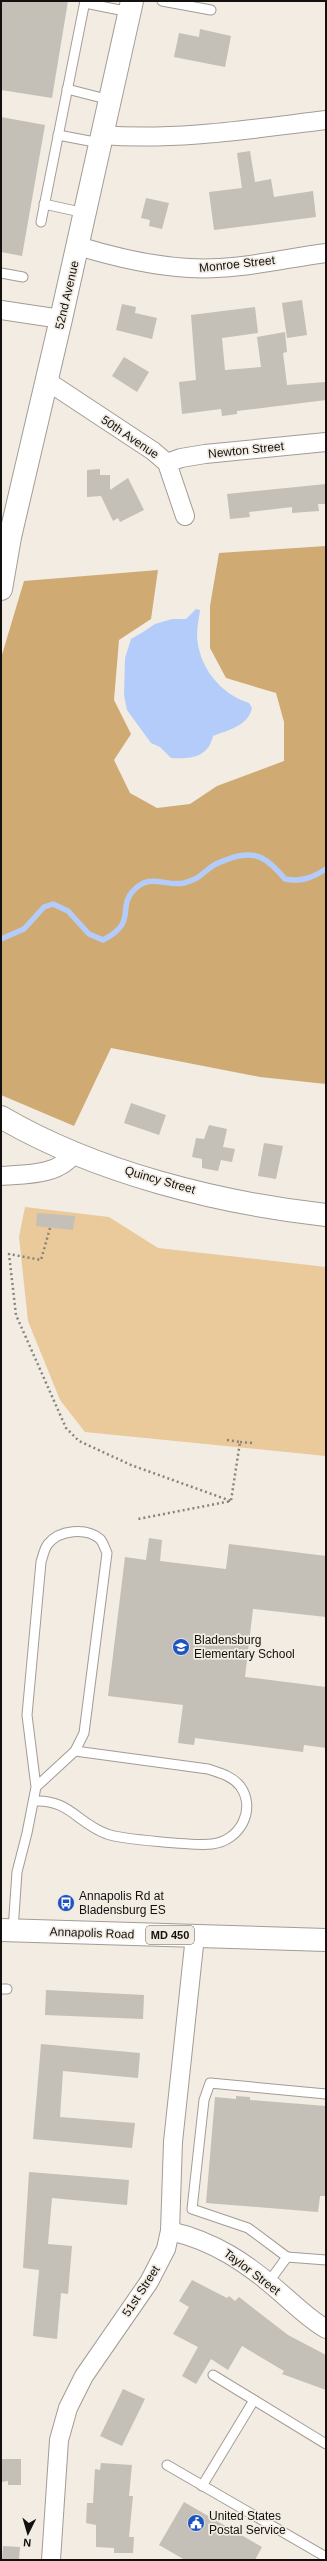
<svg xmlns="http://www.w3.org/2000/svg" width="327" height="2561" font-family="Arial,sans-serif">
<rect width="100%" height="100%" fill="#f2ece3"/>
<polygon fill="#eac99a" points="25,1207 109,1217 158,1248 326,1267 326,1456 85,1432 60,1400 28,1321 19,1237"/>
<polygon fill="#d0aa73" points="326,546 326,1084 260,1077 111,1048 74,1126 1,1095 1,658 24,581 158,570 151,619 119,640 114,700 131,734 114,760 130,793 157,808 190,804 217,786 284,761 284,722 276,693 226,678 210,648 210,606 219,553"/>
<path fill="#b4ccf9" d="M196,609L200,610C199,618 197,627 197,635C198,666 220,694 249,703L252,708C248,726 228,730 213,736C208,758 190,759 171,758L160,747L151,743L127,710L124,695L125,658L131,639L143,632L155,624L172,619H186Z"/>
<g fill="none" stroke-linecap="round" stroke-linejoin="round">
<path stroke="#b4ccf9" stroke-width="5.5" d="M1,939L24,929L44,907L53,904L68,911L89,934L103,940C138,922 117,908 133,891C150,872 165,887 184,883C200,879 202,873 214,865C219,862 226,860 231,858C257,849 269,860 285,879C301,882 312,878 326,869"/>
</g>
<g fill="#c4bfb7">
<polygon points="1,1 68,1 52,98 1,90"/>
<polygon points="200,29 231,36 225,67 174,57 179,33 199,37"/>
<polygon points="1,117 45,125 22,256 1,252"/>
<polygon points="250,151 255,182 271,179 274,197 313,191 316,217 214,230 209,192 242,188 237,153"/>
<polygon points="146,198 169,203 162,229 149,226 150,220 141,218"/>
<polygon points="302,300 307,335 287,338 282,303"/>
<polygon points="122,304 136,307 135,313 157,318 152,339 116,330"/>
<polygon points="255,307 258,333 222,338 225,370 261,367 257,337 285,332 287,352 283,353 287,385 326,382 326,400 237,411 237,414 222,416 221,409 182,414 179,382 196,380 191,315"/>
<polygon points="124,357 149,372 137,392 112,376"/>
<polygon points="100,469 100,475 110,475 110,490 128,478 144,510 120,522 118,518 113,521 101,496 87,497 87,470"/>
<polygon points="326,484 326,504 318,504 319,511 292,513 292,507 249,512 250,517 230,519 227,494"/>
<polygon points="131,1103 166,1115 159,1135 124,1123"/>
<polygon points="209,1125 227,1129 223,1147 235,1149 232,1162 221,1160 218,1171 202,1168 202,1159 192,1157 196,1138 204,1139"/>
<polygon points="264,1143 283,1146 276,1179 258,1176"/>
<polygon points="37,1213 75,1216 73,1230 36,1226"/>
<polygon points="149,1538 162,1540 160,1561 226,1569 229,1544 326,1556 326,1617 253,1609 245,1677 326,1687 326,1748 304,1745 303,1752 195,1738 194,1745 178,1743 183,1705 108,1696 125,1557 146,1560"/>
<polygon points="46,1990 144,1995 143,2019 45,2015"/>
<polygon points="41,2044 140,2053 138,2078 63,2071 60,2117 135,2123 132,2148 33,2139"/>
<polygon points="236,2096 250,2097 250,2100 326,2106 326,2196 320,2196 318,2212 206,2203 215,2097 236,2099"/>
<polygon points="29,2172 129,2180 127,2205 52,2198 48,2244 72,2246 68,2294 61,2293 57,2339 33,2336 39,2270 23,2268"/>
<polygon points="192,2280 227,2298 229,2296 235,2301 239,2297 288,2335 326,2355 326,2390 282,2374 284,2371 242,2346 228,2370 211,2359 196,2384 182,2376 198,2347 173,2334 189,2307 179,2301"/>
<polygon points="123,2389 145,2399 122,2446 100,2436"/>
<polygon points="1,2459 21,2459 21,2485 8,2485 8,2481 1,2482"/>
<polygon points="101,2463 132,2465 129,2496 133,2496 129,2537 134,2537 133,2553 114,2553 114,2548 96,2547 96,2525 86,2523 87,2503 93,2503 95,2469 100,2470"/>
<polygon points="184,2502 262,2547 255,2560 185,2560 159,2545"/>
<polygon points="3,2546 20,2547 19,2560 2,2560"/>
</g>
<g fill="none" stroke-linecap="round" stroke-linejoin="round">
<g stroke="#a29c95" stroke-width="11">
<g id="service">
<polyline points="162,1 211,10"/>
<polyline points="85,3 130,12"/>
<polyline points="67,89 110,100"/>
<polyline points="58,135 100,143"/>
<polyline points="44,204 85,213"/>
<polyline points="41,222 85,1"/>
<polyline points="1,273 23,277"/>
<path d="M34,1801C69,1799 77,1823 107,1834C119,1839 198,1846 212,1844C240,1841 257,1809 240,1786C232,1776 220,1773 208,1769L75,1751"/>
<path d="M13,1930L17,1872L27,1833L36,1787L27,1715L41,1562C43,1556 44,1549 48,1544C59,1530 86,1527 100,1539C103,1542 105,1549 107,1553L84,1733L75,1751L36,1787"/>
<polyline points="1,1989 7,1989"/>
<polyline points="287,2257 326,2260"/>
<polyline points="268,2283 287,2257 248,2228 192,2209 204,2100 210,2083 326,2094"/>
<polyline points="213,2375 326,2444"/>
<polyline points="167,2465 326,2557"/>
<polyline points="202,2486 254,2400"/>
</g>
</g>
<g stroke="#a29c95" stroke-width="20">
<g id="minor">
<path d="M101,135C177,141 251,129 326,120"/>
<path d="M78,246C114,257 151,266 189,268C234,271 281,259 326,253"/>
<polyline points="1,310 61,319"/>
<polyline points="47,381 153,451 167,463 185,516"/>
<polyline points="167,463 181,458 205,454 326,442"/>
<path d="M1,1176C27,1174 59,1176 75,1152"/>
<path d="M170,2231C214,2241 247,2263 281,2293C296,2306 309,2319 326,2329"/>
<polyline points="51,2560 59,2440 68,2408 84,2376 149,2282 166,2249 170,2231 173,2142 195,1936"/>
</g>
</g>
<g stroke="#a29c95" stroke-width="24">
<g id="tertiary">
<polyline points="1,589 10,537 61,319 132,1"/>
<path d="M1,1117C95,1172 218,1203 326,1215"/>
</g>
</g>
<g stroke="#a29c95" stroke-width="24">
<polyline id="primary" points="1,1930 326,1940"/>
</g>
<g stroke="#87837d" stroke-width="2.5" stroke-dasharray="2 3" stroke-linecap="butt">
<polyline points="50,1228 41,1260 9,1254 16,1315 66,1428 79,1441 131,1465 231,1501 138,1519"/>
<polyline points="227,1440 240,1442 231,1501"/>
<polyline points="240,1442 252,1443"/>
</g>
<use href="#service" stroke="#fff" stroke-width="9"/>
<use href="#minor" stroke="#fff" stroke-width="18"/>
<use href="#tertiary" stroke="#fff" stroke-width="22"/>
<use href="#primary" stroke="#fff" stroke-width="22"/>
</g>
<defs>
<g id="school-disc" transform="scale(0.9)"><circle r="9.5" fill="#1d54c0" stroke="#f2ece3"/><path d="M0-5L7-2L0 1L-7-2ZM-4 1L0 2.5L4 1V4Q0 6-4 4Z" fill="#fff"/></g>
<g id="bus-disc" transform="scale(0.9)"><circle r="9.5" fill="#1d54c0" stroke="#f2ece3"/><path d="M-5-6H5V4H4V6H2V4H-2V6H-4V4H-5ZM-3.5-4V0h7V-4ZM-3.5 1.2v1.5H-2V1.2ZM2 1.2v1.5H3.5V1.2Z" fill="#fff"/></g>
<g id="civic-disc" transform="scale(0.9)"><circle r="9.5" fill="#1d54c0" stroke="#f2ece3"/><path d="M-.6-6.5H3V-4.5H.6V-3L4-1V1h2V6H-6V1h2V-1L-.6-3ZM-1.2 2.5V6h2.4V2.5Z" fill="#fff"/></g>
</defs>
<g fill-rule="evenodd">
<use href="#school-disc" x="181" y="1647"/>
<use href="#bus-disc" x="66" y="1903"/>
<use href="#civic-disc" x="196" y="2523"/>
</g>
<g text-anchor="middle" stroke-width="3.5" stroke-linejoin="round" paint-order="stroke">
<rect fill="#f2ece3" stroke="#56534f" stroke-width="1" x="146" y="1926" width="48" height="18" rx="3"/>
<g font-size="11" font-weight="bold" fill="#13110f">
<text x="170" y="1939">MD 450</text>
</g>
<g font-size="12" fill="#13110f" stroke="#f2ece3">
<text transform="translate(237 264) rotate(-6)" y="4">Monroe Street</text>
<text transform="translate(67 295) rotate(-77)" y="4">52nd Avenue</text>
<text transform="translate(130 437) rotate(34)" y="4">50th Avenue</text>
<text transform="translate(246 450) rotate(-6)" y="4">Newton Street</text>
<text transform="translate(160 1180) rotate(16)" y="4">Quincy Street</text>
<text transform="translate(92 1933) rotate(2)" y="4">Annapolis Road</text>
<text transform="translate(252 2272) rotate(37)" y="4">Taylor Street</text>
<text transform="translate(141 2291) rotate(-57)" y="4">51st Street</text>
</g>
<g font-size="12" fill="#13110f" stroke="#f2ece3" text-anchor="start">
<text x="194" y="1644">Bladensburg<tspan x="194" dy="14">Elementary School</tspan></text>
<text x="79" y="1900">Annapolis Rd at<tspan x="79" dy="14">Bladensburg ES</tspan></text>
<text x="209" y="2520">United States<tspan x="209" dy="14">Postal Service</tspan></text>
</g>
</g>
<rect width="327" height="2561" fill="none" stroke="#13110f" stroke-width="4"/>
<g transform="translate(28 2533) rotate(185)" stroke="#f2ece3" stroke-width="3" paint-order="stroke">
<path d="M0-3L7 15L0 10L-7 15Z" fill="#13110f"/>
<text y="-6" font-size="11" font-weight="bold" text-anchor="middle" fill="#13110f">N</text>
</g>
</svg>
